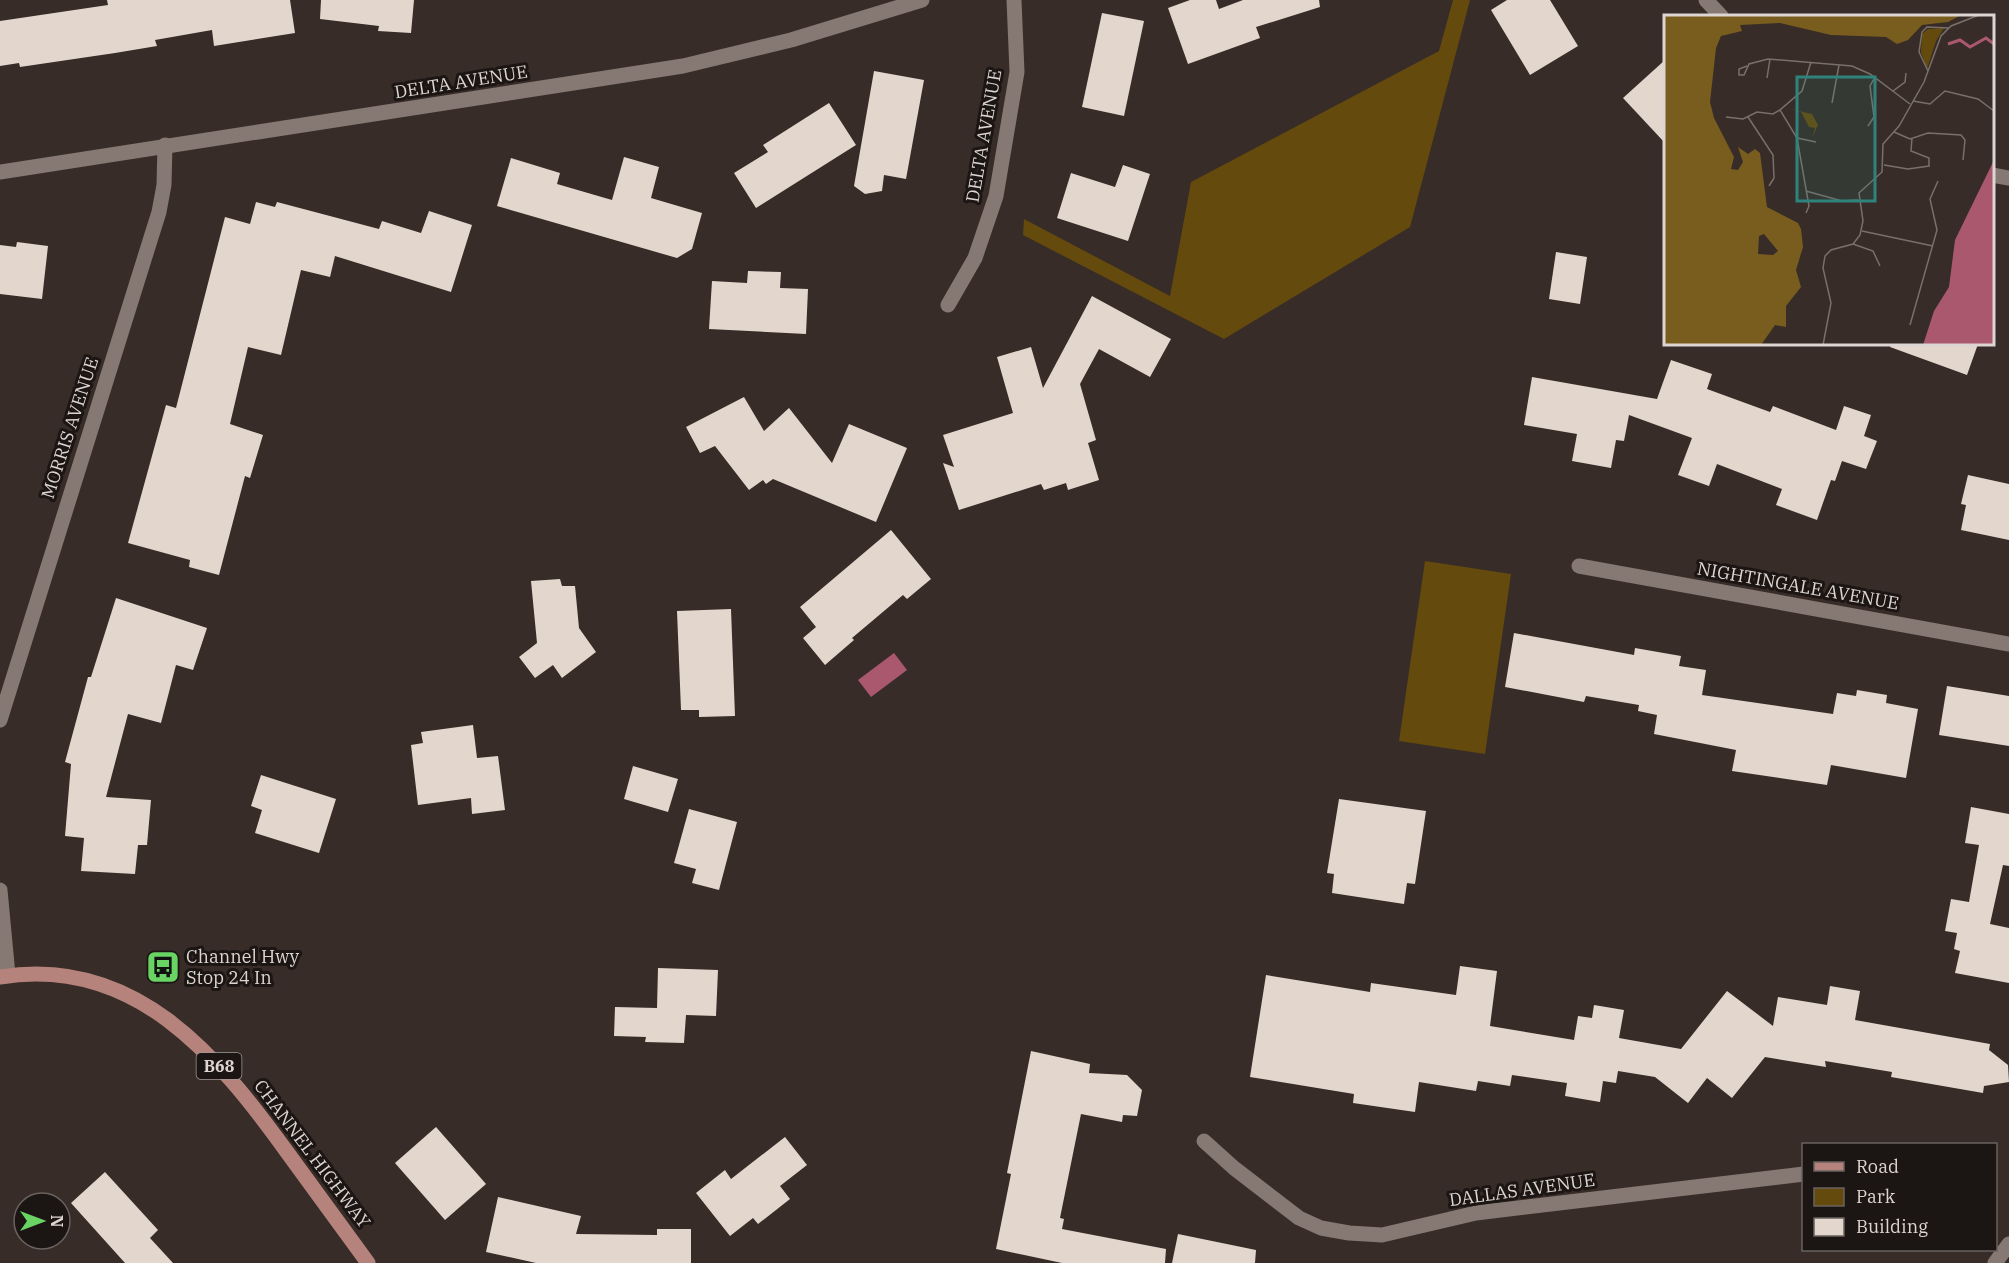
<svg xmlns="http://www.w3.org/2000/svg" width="2009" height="1263" font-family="'IBM Plex Serif',serif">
<rect width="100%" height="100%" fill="#372c27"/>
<g fill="#644a0d">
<polygon points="1453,0 1470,0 1410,227 1224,339 1023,235 1024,219 1170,296 1191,182 1439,51"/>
<polygon points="1425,561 1511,574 1485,754 1399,741"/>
</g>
<polygon fill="#aa586d" points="894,653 907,670 871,697 858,680"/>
<g fill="#e3d7cd">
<polygon points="107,0 290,0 295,33 214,46 212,30 155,40 157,46 115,53 20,67 19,63 0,66 0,21 108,5"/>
<polygon points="321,0 414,0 411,33 378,31 379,26 320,19"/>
<polygon points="1190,0 1216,0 1219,9 1243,0 1319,0 1320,7 1256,27 1260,38 1188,64 1168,8"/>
<polygon points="1507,0 1550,0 1578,46 1530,75 1491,10"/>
<polygon points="1102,13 1144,21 1124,116 1082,107"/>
<polygon points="1665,60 1665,143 1623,98"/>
<polygon points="874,71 924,80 906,179 884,175 882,191 865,194 854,186"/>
<polygon points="829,103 856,145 756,208 734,173 768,152 763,145"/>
<polygon points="624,157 659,167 651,198 702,213 692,249 677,258 497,206 511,158 560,173 557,184 612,200"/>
<polygon points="1123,165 1150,174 1128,241 1057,218 1071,173 1115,187"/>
<polygon points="256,202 275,207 277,202 379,229 382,221 421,233 429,211 472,225 451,292 335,256 330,277 301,270 281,355 248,347 230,424 263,435 250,478 245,476 219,575 189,567 190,560 128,543 166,405 176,408 225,217 250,224"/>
<polygon points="17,242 48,246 42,299 0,294 0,245 16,247"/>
<polygon points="1556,252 1587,257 1580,304 1549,299"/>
<polygon points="748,271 781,272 780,288 808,289 806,334 709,329 712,281 747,283"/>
<polygon points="1092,296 1171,339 1150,377 1099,349 1080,384 1096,440 1088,443 1099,480 1068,490 1066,483 1044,490 1041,484 959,510 943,463 954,467 943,435 1013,413 997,357 1031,347 1043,388"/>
<polygon points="1891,344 1978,344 1967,375 1890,347"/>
<polygon points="1671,360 1712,374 1707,389 1770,412 1773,406 1836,430 1844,406 1871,415 1864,436 1877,441 1866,469 1842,461 1835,481 1831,480 1817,520 1776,505 1782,489 1717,464 1709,486 1678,475 1692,438 1629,415 1624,441 1616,440 1611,468 1572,461 1577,434 1524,425 1532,377 1657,399"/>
<polygon points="744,397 764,431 789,408 832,463 849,424 907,448 876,522 773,479 766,484 763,480 749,490 715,446 700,453 686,427"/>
<polygon points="1968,475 2009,484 2009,540 1961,530 1966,505 1961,504"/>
<polygon points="891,530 931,579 907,599 903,595 852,638 854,640 825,665 803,638 816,627 800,607"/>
<polygon points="560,579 562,586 575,586 579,628 596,652 562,678 553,665 535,678 519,657 537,643 531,581"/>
<polygon points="116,598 207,628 193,670 176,665 161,723 128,714 106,797 151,800 147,845 138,845 135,874 81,871 84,838 65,836 71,764 65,762 88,677 91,677"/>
<polygon points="731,609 735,716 699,717 699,710 681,710 677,611"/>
<polygon points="1514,633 1634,655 1635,648 1681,656 1679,666 1706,670 1702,695 1833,714 1837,693 1856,696 1857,690 1887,695 1886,703 1918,709 1906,778 1831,765 1827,785 1732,771 1736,750 1654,734 1657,715 1638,711 1639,705 1586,696 1584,702 1505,687"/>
<polygon points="1947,686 2009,696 2009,746 1939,735"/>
<polygon points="473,725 477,758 498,756 505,810 472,814 471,798 418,805 411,745 423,743 421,732"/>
<polygon points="633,766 678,779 668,812 624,799"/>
<polygon points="261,775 336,799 319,853 255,833 262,810 251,806"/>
<polygon points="1339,799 1426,811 1415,884 1407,883 1404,904 1332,893 1334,874 1327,873"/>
<polygon points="1971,807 2009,814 2009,866 2003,865 1990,924 2009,928 2009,983 1955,973 1960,951 1954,949 1957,933 1945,931 1951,899 1969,902 1979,845 1965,843"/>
<polygon points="689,809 737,822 719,890 692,883 696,869 674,863"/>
<polygon points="1460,966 1497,971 1490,1026 1574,1040 1578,1016 1592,1018 1594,1005 1624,1010 1619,1038 1681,1049 1727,991 1773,1026 1778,997 1827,1005 1830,986 1860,991 1855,1020 1990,1044 1989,1050 2008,1065 2009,1082 1984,1086 1983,1093 1891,1077 1892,1072 1825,1061 1826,1067 1765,1057 1732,1098 1707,1078 1688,1103 1655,1077 1618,1071 1616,1083 1603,1081 1600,1102 1565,1096 1567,1083 1512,1075 1510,1086 1478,1081 1476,1091 1419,1082 1415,1112 1353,1103 1354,1094 1250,1077 1266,975 1370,992 1371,983 1456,995"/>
<polygon points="658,968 718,970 716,1016 686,1015 684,1043 645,1042 646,1037 614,1036 615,1007 657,1008"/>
<polygon points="1031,1051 1090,1064 1089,1073 1127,1075 1142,1090 1137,1116 1123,1115 1122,1122 1081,1114 1060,1218 1064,1219 1062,1229 1166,1249 1165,1263 1062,1263 996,1249 1011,1174 1007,1173"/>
<polygon points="436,1127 486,1184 445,1220 395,1163"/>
<polygon points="785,1137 807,1165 780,1186 790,1199 758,1224 753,1218 730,1236 696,1193 725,1170 731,1179"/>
<polygon points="105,1172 158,1230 150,1238 173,1263 125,1263 71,1203"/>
<polygon points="498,1197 581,1216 576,1234 657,1235 657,1229 691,1229 691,1263 536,1263 486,1252"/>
<polygon points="1178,1234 1256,1250 1255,1263 1172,1263"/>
</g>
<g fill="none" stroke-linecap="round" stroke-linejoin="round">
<g stroke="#867872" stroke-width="15">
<polyline points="1706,0 1721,16"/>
<polyline points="0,172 683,66 791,40 922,0"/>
<polyline points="1992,175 2009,178"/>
<polyline points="948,305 975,258 996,196 1017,72 1014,0"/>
<polyline points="1579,566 2009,644"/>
<polyline points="0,720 159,212 164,185 165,145"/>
<polyline points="0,890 8,975"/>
<polyline points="1204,1141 1234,1168 1299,1218 1321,1228 1349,1233 1382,1235 1476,1213 1804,1174"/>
<polyline points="1995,1263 2009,1244"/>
</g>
<path stroke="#b6827c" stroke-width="15" d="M0,977C134,955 217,1055 287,1152C314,1189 341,1226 368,1263"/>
</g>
<defs>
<g id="bus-square" transform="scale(1.725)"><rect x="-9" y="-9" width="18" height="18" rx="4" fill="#69d464" stroke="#1b1513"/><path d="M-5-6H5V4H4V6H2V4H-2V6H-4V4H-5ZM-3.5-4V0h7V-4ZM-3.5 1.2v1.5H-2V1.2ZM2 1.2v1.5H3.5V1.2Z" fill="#111"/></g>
</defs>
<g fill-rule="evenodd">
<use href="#bus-square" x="163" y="967"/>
</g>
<g text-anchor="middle" stroke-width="6" stroke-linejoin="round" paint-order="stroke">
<rect fill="#1b1513" stroke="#a39b99" stroke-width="1.5" x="196.5" y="1053" width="45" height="26" rx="4.5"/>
<g font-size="16" font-weight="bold" fill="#ddd5d2">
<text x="219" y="1072">B68</text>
</g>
<g font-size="18" fill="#ddd5d2" stroke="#1b1513">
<text transform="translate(461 82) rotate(-9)" y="6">DELTA AVENUE</text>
<text transform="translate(984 136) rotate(-80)" y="6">DELTA AVENUE</text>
<text transform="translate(70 428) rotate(-72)" y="6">MORRIS AVENUE</text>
<text transform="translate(1798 586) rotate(10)" y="6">NIGHTINGALE AVENUE</text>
<text transform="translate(312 1154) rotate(53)" y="6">CHANNEL HIGHWAY</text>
<text transform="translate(1522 1190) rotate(-8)" y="6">DALLAS AVENUE</text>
</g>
<g font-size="18" fill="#ddd5d2" stroke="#1b1513" text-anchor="start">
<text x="186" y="963">Channel Hwy<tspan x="186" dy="21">Stop 24 In</tspan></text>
</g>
</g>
<g transform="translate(1664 15)">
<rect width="330" height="330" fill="#372c27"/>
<path d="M280,13L272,26L263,54L257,37L258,19L264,14ZM121,93L148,99L154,110L148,123L151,113L145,112L137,97Z" fill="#644a0d"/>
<path d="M0,0H297L284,7L258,10L244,25L233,29L222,22L167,20L116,8L76,10L78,16L57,21L52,33L46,87L50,103L70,142L67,154L74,155L79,147L74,132L84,139L91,134L96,138L103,192L134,208L137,214L139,232L132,255L137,272L122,291V312L111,310L97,330H0ZM100,219L114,236L109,240L94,239L95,221Z" fill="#795d1e" fill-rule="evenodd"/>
<path d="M330,145V330H259L270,296L285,272L291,225Z" fill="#aa586d"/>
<path fill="none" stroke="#aa586d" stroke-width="3" d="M284,29L296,25L306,32L322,23L330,29"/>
<path fill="none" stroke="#79706b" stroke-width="1.5" d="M83,51L75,54V60H80L85,49L104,44L188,51L206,59L246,89M264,56L255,37L258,17L263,12L285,13M103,63L106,44M229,76L241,67L242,58M249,86L266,89L281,76L314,84L330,96M168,88L175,50M62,102L79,104L93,97L109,99L116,95M84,102L109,140L110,163L105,171M204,111L210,102L206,71L211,62M230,117L246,124L264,118L297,120L301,125L299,145M133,123L152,127M220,150L244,154L265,151V143L247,136L248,123M142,176L178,186L194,185M142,198L145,191L133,123L116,95L138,76L147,47M198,216L269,231M189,229L209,236L216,251M246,310L273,215L266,184L274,166M159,330L167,288L159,253L161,241L167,235L189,229L196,220L199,206L195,178L218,157L219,129L235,111L260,67L277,21L287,11L315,0"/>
<path fill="#2e847d" fill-opacity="0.15" stroke="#2e847d" stroke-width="3" d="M133,62H211V186H133Z"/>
<rect width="330" height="330" fill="none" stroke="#ddd5d2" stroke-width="3"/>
</g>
<rect x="1802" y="1143" width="195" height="108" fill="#1b1513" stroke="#69625f" stroke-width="1.5"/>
<rect x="1814" y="1162" width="30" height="9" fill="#b6827c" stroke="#69625f" stroke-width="1.5"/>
<text x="1856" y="1173" font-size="18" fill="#ddd5d2">Road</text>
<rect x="1814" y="1188" width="30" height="18" fill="#644a0d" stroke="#69625f" stroke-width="1.5"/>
<text x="1856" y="1203" font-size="18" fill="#ddd5d2">Park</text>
<rect x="1814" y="1218" width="30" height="18" fill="#e3d7cd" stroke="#69625f" stroke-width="1.5"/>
<text x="1856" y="1233" font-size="18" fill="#ddd5d2">Building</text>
<g transform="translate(42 1221) rotate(90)"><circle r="28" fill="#1b1513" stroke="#69625f" stroke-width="1.5"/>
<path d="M0-4.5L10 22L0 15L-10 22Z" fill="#69d464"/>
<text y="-9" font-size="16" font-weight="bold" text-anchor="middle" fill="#ddd5d2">N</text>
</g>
</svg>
